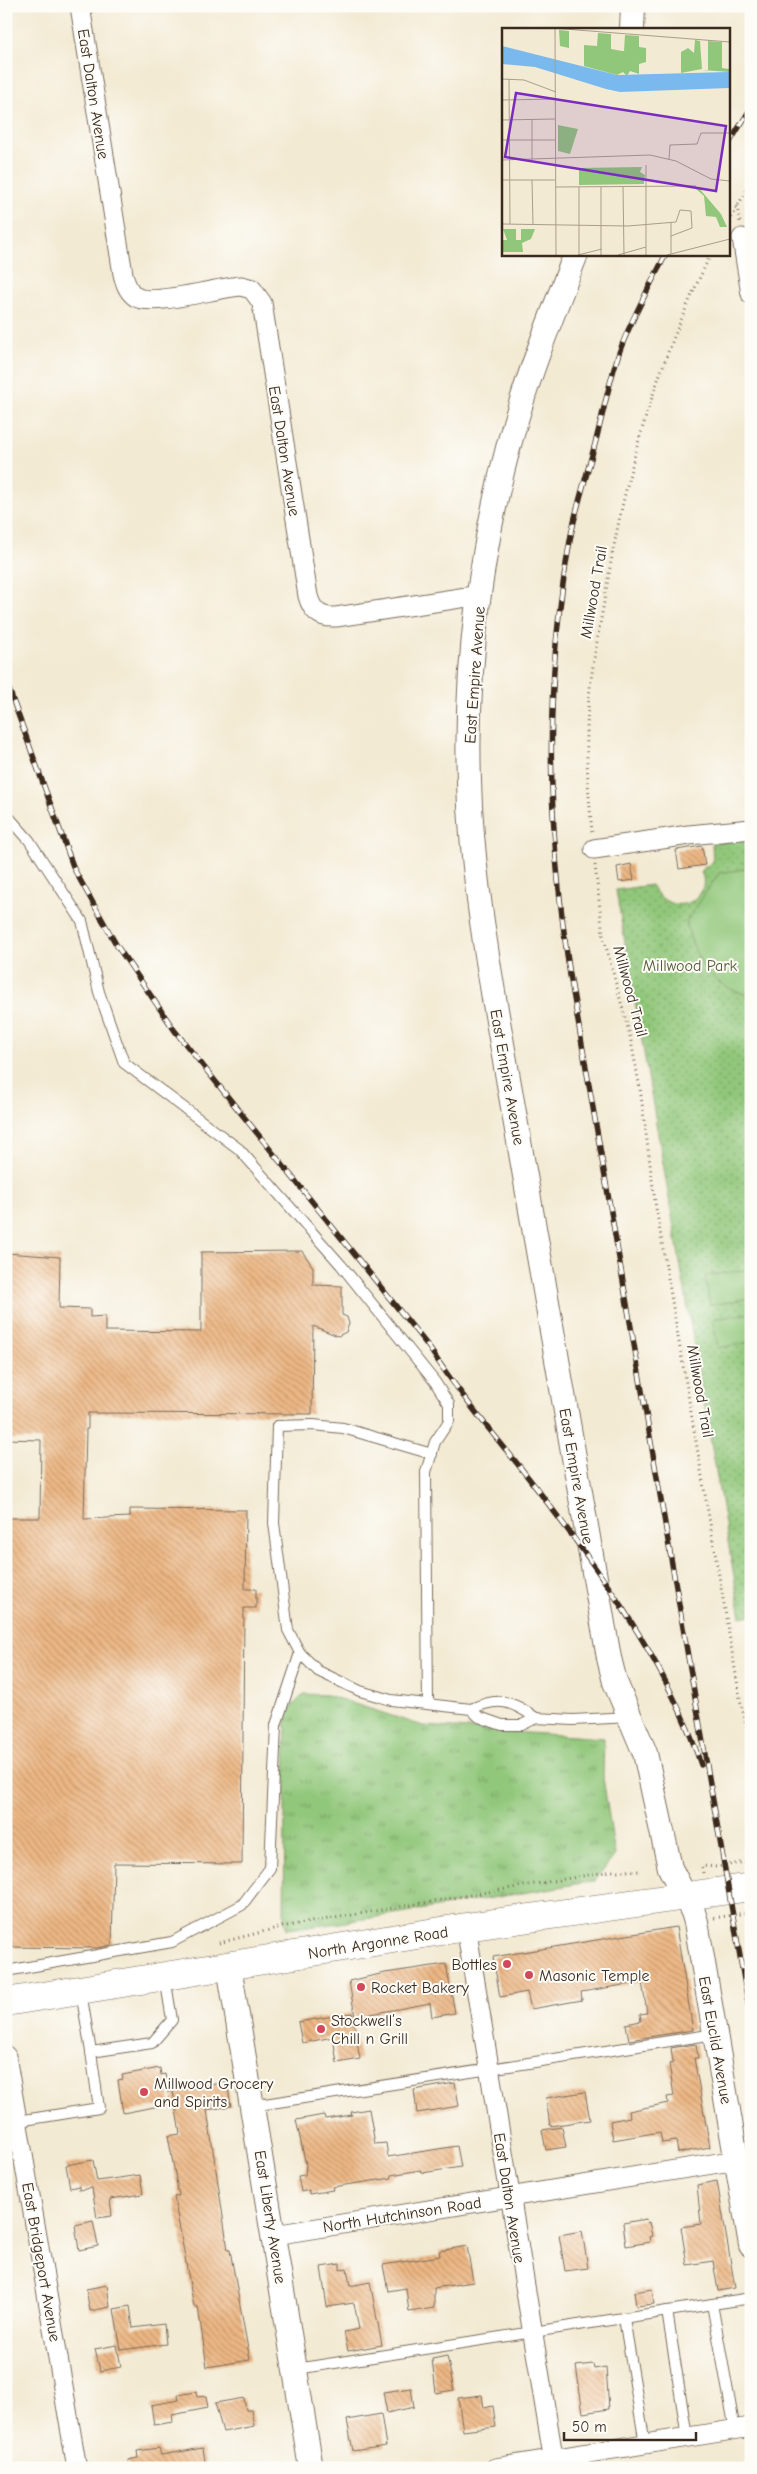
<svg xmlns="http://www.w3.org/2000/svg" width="757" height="2474" font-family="'Comic Neue',sans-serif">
<defs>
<pattern id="grass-tufts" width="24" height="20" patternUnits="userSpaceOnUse" patternTransform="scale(1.25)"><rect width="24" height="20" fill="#91c77a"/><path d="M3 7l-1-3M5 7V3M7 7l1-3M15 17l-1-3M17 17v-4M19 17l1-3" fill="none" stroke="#78a263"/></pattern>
<pattern id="park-dots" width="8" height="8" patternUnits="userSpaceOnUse" patternTransform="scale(1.25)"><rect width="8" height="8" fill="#91c77a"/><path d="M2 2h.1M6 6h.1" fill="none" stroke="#78a263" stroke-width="1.8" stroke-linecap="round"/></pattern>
<pattern id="building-back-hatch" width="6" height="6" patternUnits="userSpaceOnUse" patternTransform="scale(1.25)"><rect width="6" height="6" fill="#edb784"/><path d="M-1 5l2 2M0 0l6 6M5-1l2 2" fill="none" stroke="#c1956b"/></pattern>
</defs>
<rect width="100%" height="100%" fill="#fdfcf7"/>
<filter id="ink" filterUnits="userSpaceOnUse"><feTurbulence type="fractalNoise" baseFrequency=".02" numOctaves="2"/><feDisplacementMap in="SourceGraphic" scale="10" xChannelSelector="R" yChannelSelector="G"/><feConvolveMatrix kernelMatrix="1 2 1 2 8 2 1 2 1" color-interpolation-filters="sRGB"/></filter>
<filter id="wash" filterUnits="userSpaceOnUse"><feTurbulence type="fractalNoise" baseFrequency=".0096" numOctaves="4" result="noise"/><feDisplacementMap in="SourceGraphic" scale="20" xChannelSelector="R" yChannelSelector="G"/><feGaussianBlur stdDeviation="1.12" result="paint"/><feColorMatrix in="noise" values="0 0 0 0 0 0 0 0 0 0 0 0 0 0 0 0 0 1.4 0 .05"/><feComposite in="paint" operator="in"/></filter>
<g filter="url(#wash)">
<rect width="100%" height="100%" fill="#f3ead3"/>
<polygon fill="url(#grass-tufts)" stroke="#66784c" points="304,1694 327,1695 423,1726 604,1738 603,1778 615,1855 595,1881 340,1923 287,1929 284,1919 286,1712"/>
<path fill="url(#park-dots)" stroke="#66784c" d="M751,838V1615L741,1617L616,890L651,885C673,923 714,898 701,872L704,868L713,862L712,843Z"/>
<g fill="#91c77a" stroke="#66784c">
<path d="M751,868V996C708,985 697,963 686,922L719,873Z"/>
<polygon points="751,1269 751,1298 710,1305 705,1276"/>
<polygon points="751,1313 751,1342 718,1348 713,1319"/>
</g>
<g id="blocks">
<g fill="url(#building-back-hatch)">
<polygon points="702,846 705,865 679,869 676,850"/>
<polygon points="631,864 634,880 619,882 617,867"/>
<polygon points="302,1251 313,1267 313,1285 342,1286 342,1315 347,1317 349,1324 346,1332 338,1336 313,1326 312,1414 88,1413 88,1429 86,1429 84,1519 130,1517 130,1509 246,1510 245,1589 256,1589 256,1608 244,1608 242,1864 114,1863 112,1945 98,1948 6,1947 6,1518 40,1518 41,1440 6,1439 6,1253 60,1257 59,1308 90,1309 90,1317 105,1316 105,1331 201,1332 201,1252"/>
<polygon points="676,1927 693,2030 629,2040 626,2024 641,2021 640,2014 647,2013 642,1982 581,1992 582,2000 531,2009 527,1992 500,1997 493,1957"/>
<polygon points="446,1964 455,2013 432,2017 430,2003 355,2017 349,1981 385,1973"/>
<polygon points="352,2013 360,2059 337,2063 333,2037 302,2043 298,2022"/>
<polygon points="696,2044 698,2058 694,2058 710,2147 678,2153 676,2141 662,2143 660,2132 613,2140 610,2121 630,2117 629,2111 668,2103 667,2097 674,2096 669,2064 673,2063 671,2048"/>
<polygon points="160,2068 161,2075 165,2074 170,2104 123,2113 118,2080 123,2079 122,2075"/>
<polygon points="227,2082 231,2106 207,2110 228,2250 230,2250 250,2360 207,2367 198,2307 194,2307 174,2197 179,2196 168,2136 180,2134 173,2091"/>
<polygon points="455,2083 459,2106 417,2113 414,2090"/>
<polygon points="585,2092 590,2120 550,2126 546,2098"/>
<polygon points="369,2109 375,2144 386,2143 388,2157 457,2146 461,2167 422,2173 421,2170 391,2175 392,2178 332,2187 333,2190 309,2194 309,2190 301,2192 298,2176 305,2175 306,2165 296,2120 324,2115 325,2119 352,2115 351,2112"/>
<polygon points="562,2127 566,2147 546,2150 542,2130"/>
<polygon points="93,2160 97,2181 140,2175 143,2194 110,2199 112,2216 97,2218 92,2188 79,2190 79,2186 70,2188 66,2165"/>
<polygon points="717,2181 735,2288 718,2291 713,2261 687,2265 681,2227 701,2224 697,2185"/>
<polygon points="646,2219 647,2223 649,2222 652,2236 649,2237 650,2242 626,2246 623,2223"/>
<polygon points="93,2221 98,2246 79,2250 75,2225"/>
<polygon points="582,2231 588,2268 565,2271 559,2235"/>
<polygon points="467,2246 473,2282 434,2288 434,2308 409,2312 406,2288 388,2291 383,2265 440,2256 439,2251"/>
<polygon points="340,2264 340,2270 347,2268 350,2286 370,2282 382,2345 348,2351 344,2332 359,2329 354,2303 327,2307 321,2267"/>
<polygon points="107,2285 110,2307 90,2311 86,2289"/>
<polygon points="652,2289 654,2304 636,2306 634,2292"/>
<polygon points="130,2306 133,2328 164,2324 166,2344 121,2350 114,2309"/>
<polygon points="117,2345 121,2367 100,2371 95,2349"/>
<polygon points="447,2356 454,2390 436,2393 432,2359"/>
<polygon points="593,2364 594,2369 606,2367 609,2409 583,2413 576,2366"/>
<polygon points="411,2388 414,2407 387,2413 383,2392"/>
<polygon points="196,2392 197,2397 206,2396 208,2408 172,2415 173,2422 154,2425 151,2405 179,2400 178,2395"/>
<polygon points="482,2395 484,2408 493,2406 496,2427 463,2431 458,2398"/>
<polygon points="244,2398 246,2410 251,2410 254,2426 223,2432 215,2403"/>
<polygon points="381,2414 386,2446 353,2451 347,2420"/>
<polygon points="159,2448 161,2455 203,2448 206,2468 129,2468 128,2460 138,2458 137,2451"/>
</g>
</g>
</g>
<g filter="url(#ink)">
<use href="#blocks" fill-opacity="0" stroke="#7b6d5d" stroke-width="1"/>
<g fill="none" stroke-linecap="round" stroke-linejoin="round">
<g stroke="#7b6d5d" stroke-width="12">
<g id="service">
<polyline points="6,814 29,840 82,921 99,992 124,1063 239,1149 341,1265 435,1382 449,1404 449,1421 435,1442 426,1472 428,1704"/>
<polyline points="432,1454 343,1428 313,1425 277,1426 274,1523 288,1630 300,1653 318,1671 360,1691 391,1700 471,1709"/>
<path d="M536,1718C512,1701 499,1696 471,1709L479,1717L502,1725H522L536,1718L573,1720L630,1717"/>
<polyline points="6,1971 172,1942 242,1905 270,1868 276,1725 300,1653"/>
<polyline points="81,1992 91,2052"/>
<polyline points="252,2106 715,2034"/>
<polyline points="18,2121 99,2108 91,2052 152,2043 172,2020 165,1977"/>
<polyline points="712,2304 735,2430"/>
<polyline points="667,2311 687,2437"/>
<polyline points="624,2318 645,2444"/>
<polyline points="296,2369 751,2298"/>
</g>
</g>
<g stroke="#7b6d5d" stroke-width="21">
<g id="minor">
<path d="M80,6L123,274C125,283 128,292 136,297C153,307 219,287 241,286L252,289L262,303L308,596C312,611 320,618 336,617L480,595"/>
<polyline points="742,238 751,294"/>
<polyline points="594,849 689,835 751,829"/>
<polyline points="466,1927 555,2468"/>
<polyline points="6,2056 77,2468"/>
<polyline points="274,2235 737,2160"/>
<polyline points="495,2468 751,2427"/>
</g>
</g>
<g stroke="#7b6d5d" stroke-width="26">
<g id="tertiary">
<polyline points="632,29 633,6"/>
<path d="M576,254C554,310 532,365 515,423C482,537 465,662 469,782C471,854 482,926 494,998L609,1658L615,1682L645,1753L670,1868L693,1912L696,1922L751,2245"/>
<polyline points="229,1966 311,2468"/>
</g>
</g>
<g stroke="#7b6d5d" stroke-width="29">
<polyline id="primary" points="6,2002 466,1927 751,1887"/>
</g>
<g stroke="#7b6d5d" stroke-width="3" stroke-dasharray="1 4" stroke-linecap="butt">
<polyline points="737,206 740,222"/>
<polyline points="728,222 751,183"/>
<path d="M592,832C589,798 586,764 587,730C588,683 598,637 606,591C626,468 656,366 711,254"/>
<polyline points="595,865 603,935 630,1036 640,1088 655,1202 741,1704 751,1745"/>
<polyline points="703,1873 702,1866 717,1867 751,1861"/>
<polyline points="714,1918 751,1912"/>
<polyline points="219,1943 281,1927 612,1871 640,1871"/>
</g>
<use href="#service" stroke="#fff" stroke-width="10"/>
<use href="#minor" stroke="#fff" stroke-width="19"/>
<use href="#tertiary" stroke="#fff" stroke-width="24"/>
<use href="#primary" stroke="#fff" stroke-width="28"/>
<g stroke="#3b2a1e" stroke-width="5.5">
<g id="rail">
<polyline points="728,145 751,108"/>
<path d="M666,254C650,286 631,319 619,353C609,382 603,414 595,444C587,474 577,505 571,535C543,686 547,824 570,975L751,2020"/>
<path d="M6,681L74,869L117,946L175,1031L428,1346C456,1389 488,1428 520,1467C587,1553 668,1661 701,1765"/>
</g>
</g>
<use href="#rail" stroke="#fdfcf7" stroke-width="4" stroke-dasharray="11" stroke-linecap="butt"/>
</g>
</g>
<g fill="#d1495b" stroke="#fdfcf7" stroke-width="2">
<circle cx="507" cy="1964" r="5"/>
<circle cx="529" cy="1975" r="5"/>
<circle cx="361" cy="1987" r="5"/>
<circle cx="321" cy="2029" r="5"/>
<circle cx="144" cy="2092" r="5"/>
</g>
<g text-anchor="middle" stroke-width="4" stroke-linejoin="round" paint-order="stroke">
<g font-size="16" fill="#3b2a1e" stroke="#fdfcf7">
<text transform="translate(94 94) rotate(81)" y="6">East Dalton Avenue</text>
<text transform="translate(285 451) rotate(81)" y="6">East Dalton Avenue</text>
<text transform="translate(593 592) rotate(-80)" y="6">Millwood Trail</text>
<text transform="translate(474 675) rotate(-86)" y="6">East Empire Avenue</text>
<text transform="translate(631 991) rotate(75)" y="6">Millwood Trail</text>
<text transform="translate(508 1077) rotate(80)" y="6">East Empire Avenue</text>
<text transform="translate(701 1391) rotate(80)" y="6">Millwood Trail</text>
<text transform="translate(577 1476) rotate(80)" y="6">East Empire Avenue</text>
<text transform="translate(378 1942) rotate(-9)" y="6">North Argonne Road</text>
<text transform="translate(716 2040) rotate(80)" y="6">East Euclid Avenue</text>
<text transform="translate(510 2198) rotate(81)" y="6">East Dalton Avenue</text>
<text transform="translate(402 2214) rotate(-9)" y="6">North Hutchinson Road</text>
<text transform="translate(271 2217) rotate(81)" y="6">East Liberty Avenue</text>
<text transform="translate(42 2262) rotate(80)" y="6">East Bridgeport Avenue</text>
</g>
<g font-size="16" fill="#55593a" stroke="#fdfcf7">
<text x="690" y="971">Millwood Park</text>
</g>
<g font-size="16" fill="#3b2a1e" stroke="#fdfcf7" text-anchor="start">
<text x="497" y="1970" text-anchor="end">Bottles</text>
<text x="539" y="1981">Masonic Temple</text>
<text x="371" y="1993">Rocket Bakery</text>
<text x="331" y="2026">Stockwell’s<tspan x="331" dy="18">Chill n Grill</tspan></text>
<text x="154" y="2089">Millwood Grocery<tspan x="154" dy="18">and Spirits</tspan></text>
</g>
</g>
<g transform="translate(502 28)">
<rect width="228" height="228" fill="#f3ead3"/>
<path d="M96,5L109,6V21L120,23H122L123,7L137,8V19L144,20V34L137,36V46L128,43L125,48L121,44L115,47L82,38V17L95,18ZM193,12L198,13L200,41L179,45V24L186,20L192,25ZM206,13L220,14V40L227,41V44L200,42H206ZM56,97L76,101L68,126L56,123ZM196,159L219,186L225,199H218L214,189L204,188L202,168L193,160Z" fill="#91c77a"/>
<path d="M57,2L67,3V20L58,18ZM140,139L138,144L143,147L142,156L77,157V140Z" fill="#91c77a"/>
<path d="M1,201H14V212H19V201H33L29,211L20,215L21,224H0V212H5Z" fill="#91c77a"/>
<path d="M0,18L115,47L227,44V60L118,64L104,61L33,39L0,36Z" fill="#7ab9ee"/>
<path fill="none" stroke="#a99d8b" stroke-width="1" d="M50,0L228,14M53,0L54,227M0,51L22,52L54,64M7,51L8,196M0,72L54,71M30,91V132M0,92L53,91M0,112H54M167,131L168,117L195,116L199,105H228M0,132L148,127L174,133L209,151L228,153M0,152H53M30,152L31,196M121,158L122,227M54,159L194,158M77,159V227M99,159V227M169,195V226M0,196L126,198L174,194L178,182L189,183L190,200L169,208M76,227L100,221M116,227L144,219M144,227V137M165,227L228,211"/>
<path fill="#7b2cbf" fill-opacity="0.15" stroke="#7b2cbf" stroke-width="2.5" d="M14,65L224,98L214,163L3,129Z"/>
<rect width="228" height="228" fill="none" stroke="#3b2a1e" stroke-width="2.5"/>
</g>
<rect width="757" height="2474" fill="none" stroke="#fdfcf7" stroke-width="25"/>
<path d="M564 2432v8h132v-8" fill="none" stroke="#3b2a1e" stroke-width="2.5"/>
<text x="572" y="2432" font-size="15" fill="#3b2a1e" stroke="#fdfcf7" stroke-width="4" paint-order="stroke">50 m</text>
</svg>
